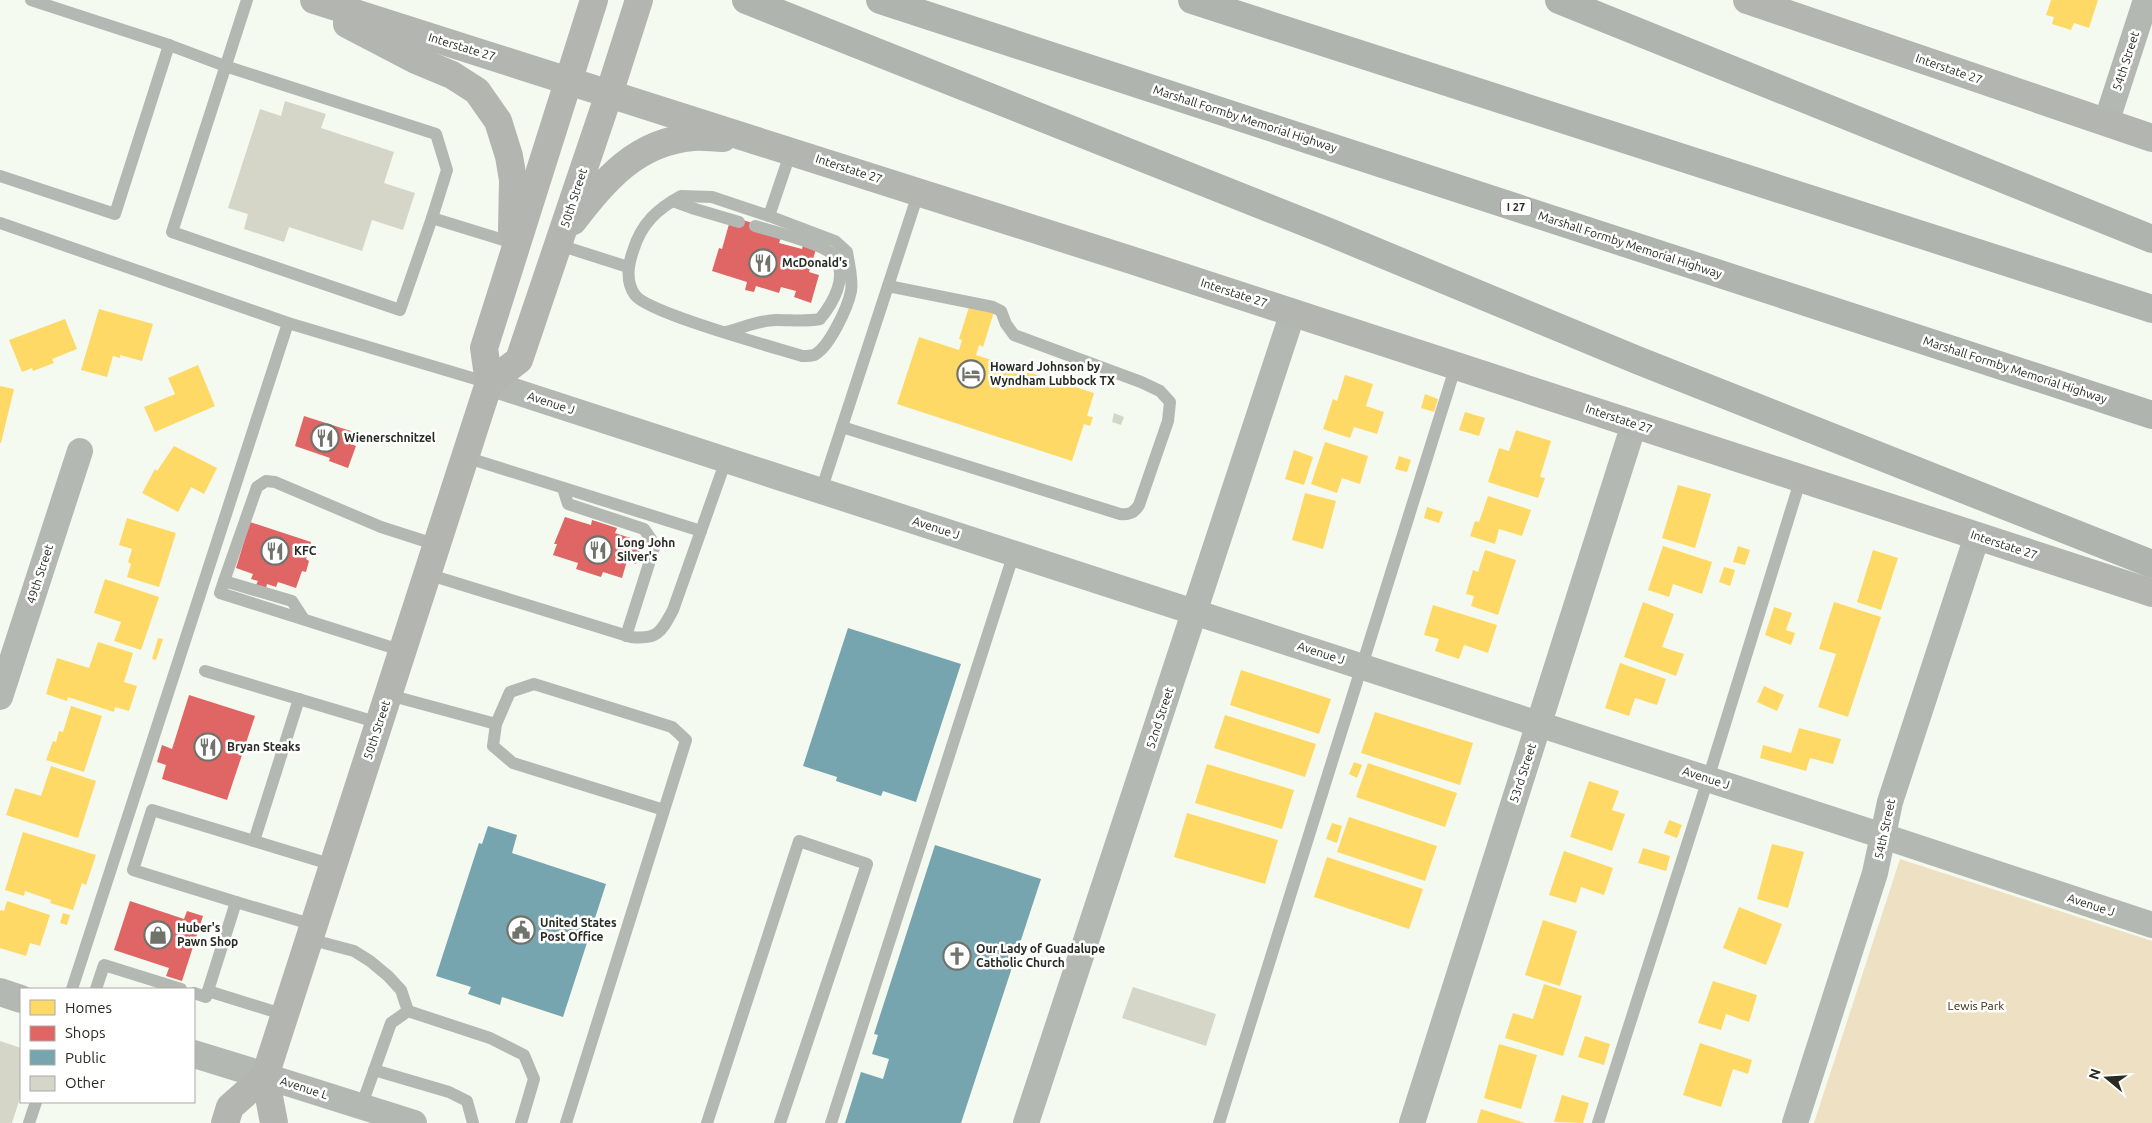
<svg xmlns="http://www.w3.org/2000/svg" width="2152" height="1123" font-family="Ubuntu,sans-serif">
<rect width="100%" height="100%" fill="#f5faf0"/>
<polygon fill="#ede0c3" points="1900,859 2152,941 2152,1123 1814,1123"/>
<g fill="#ffd966">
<polygon points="2051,0 2098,0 2089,28 2074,23 2071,30 2052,24 2054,17 2046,15"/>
<polygon points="970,304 994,312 983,347 979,345 976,355 1094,393 1087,416 1093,417 1090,426 1084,424 1072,461 897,404 919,337 959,350 962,340 959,339"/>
<polygon points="99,309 153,324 142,361 120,355 120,358 113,356 107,377 81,370"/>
<polygon points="65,319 77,349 52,359 54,363 33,371 32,368 22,372 9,340"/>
<polygon points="198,365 215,406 155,432 144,407 175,394 168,378"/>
<polygon points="1345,375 1373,384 1366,406 1384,412 1377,434 1354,427 1350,438 1323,429 1333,399 1337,401"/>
<polygon points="0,386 14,389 1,443 0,443"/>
<polygon points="1425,394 1438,399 1434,412 1421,408"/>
<polygon points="1465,412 1485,418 1479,436 1459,430"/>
<polygon points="1516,430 1551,441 1540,477 1545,478 1538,498 1488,482 1499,448 1509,451"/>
<polygon points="1325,442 1368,456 1360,484 1342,478 1337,493 1311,484"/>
<polygon points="174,446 217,468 204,494 191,487 178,512 142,493 155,469 157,471"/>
<polygon points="1294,450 1313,457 1304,485 1285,479"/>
<polygon points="1399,456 1411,460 1407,472 1395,469"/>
<polygon points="1678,485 1711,494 1695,548 1662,538"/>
<polygon points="1305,493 1336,501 1323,549 1292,540"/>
<polygon points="1488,496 1531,510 1522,536 1499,529 1495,544 1470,536 1475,521 1479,522"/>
<polygon points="1427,507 1443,512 1439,523 1424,518"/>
<polygon points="127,518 176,533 159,587 127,577 131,564 128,562 132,549 119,545"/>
<polygon points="1663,546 1712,562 1702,594 1673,584 1669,597 1648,590"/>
<polygon points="1738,546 1750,550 1745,565 1733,562"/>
<polygon points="1485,550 1516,560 1498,615 1471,606 1474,596 1466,594 1473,570 1478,572"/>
<polygon points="1873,550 1898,558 1881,610 1857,602"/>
<polygon points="1724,567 1735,570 1730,586 1719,582"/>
<polygon points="105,579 159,597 141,650 114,641 121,622 94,613"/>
<polygon points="1643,602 1674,614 1662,647 1684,654 1676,676 1624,657"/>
<polygon points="1834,602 1881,617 1848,717 1818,707 1836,654 1819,649"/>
<polygon points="1433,605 1497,625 1488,653 1464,645 1459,659 1435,651 1439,639 1424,635"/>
<polygon points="1774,607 1792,613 1786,630 1795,633 1791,645 1765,635"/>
<polygon points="158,638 163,639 156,660 152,659"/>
<polygon points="98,642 133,653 124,682 137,686 129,711 115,707 114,712 68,697 67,701 46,694 57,658 89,668"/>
<polygon points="1620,663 1666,679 1657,705 1635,698 1629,716 1605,708"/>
<polygon points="1241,670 1331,699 1319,734 1230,705"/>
<polygon points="1764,686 1784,695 1777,711 1757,702"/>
<polygon points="71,706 102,716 84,772 46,760 53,741 56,742 59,731 63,732"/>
<polygon points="1375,712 1473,743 1460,785 1361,753"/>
<polygon points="1225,715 1316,744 1305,777 1214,748"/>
<polygon points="1799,728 1841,739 1833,764 1810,758 1806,771 1760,758 1763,745 1791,753"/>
<polygon points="1354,762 1362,765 1357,778 1349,774"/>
<polygon points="1368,763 1457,793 1445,827 1356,797"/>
<polygon points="1207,764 1294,790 1282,829 1195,803"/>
<polygon points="51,766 96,781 78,838 6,815 15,788 41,796"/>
<polygon points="1589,781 1619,791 1612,810 1625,814 1612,851 1570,837"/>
<polygon points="1187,813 1278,840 1265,884 1174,857"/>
<polygon points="1349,817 1437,846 1425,881 1337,852"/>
<polygon points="1669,820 1682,825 1677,838 1664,833"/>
<polygon points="1332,823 1342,826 1337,843 1326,839"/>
<polygon points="23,832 96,855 86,885 82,883 73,910 50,903 51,900 25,891 24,896 5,890"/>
<polygon points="1772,844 1804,852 1788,908 1757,899"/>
<polygon points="1643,848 1670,856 1666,871 1638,863"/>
<polygon points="1564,851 1613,868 1604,895 1581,887 1576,903 1549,895"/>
<polygon points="1327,857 1423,889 1409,929 1314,897"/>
<polygon points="7,901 50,915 40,946 30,943 26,956 0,948 0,910 4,911"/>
<polygon points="1739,907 1782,924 1766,965 1723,948"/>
<polygon points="63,913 70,915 67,925 60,923"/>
<polygon points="1543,920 1577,931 1560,986 1525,975"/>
<polygon points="1713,981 1757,995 1749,1022 1726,1014 1721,1030 1698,1023"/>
<polygon points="1544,984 1582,996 1563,1056 1505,1038 1513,1013 1533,1019"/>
<polygon points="1585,1036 1610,1044 1604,1065 1578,1057"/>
<polygon points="1700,1043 1752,1060 1748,1074 1733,1069 1721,1107 1683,1095"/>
<polygon points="1499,1044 1537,1055 1521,1109 1484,1098"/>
<polygon points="1562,1095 1589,1103 1583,1123 1554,1122"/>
<polygon points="1481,1109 1525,1123 1477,1123"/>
</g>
<g fill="#e06666">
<polygon points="740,219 755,224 781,237 779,243 802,249 803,245 816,249 809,272 819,275 811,303 794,297 796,291 781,287 779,293 756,286 754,292 745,290 747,282 712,271 719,248 722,249 729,224"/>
<polygon points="304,416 354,432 351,444 356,446 348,468 329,461 330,458 295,446"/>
<polygon points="565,517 591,525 592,520 617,528 615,533 643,542 636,564 627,561 622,578 603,572 601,577 576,569 578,563 553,555 557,544 554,544"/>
<polygon points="250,522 311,542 306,559 309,561 306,572 302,571 296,588 278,582 276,587 267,584 266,588 256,585 258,581 251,579 253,574 236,568"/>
<polygon points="189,695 255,716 227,800 162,779 166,765 157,762 162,745 172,749"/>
<polygon points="130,901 184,919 187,911 203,916 182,981 166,976 169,968 114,950"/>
</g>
<g fill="#76a5af">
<polygon points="848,628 961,664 916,802 883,791 881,796 836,781 837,777 803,766"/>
<polygon points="488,826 517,835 512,853 606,884 563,1017 502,997 500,1005 468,994 471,987 436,976 479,843 482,844"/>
<polygon points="935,845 1041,879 961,1123 845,1123 861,1072 883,1079 889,1059 872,1054 878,1035 874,1034"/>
</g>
<g fill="#d5d6c8">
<polygon points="285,101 326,114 321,128 394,152 384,183 415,193 403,230 372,220 362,251 289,227 284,242 244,229 248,214 228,208 260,109 281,116"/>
<polygon points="1114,413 1124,417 1121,425 1112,422"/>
<polygon points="1133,987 1216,1014 1206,1046 1122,1018"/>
<polygon points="0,1041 21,1048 21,1095 12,1123 0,1123"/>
</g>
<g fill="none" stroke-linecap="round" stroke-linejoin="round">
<g stroke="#b4b8b3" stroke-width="12">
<polyline points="31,0 169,45 225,66 436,134 447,170 432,218"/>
<polyline points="247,0 172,232 400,310 432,218 510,242"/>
<polyline points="0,176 115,214 169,45"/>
<path d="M681,196L712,197L769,216L835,241L847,252C849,264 853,280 851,291C848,307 829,348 814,355C811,356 805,356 802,356C773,347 648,313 635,295C625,281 628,265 633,251C641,224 657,209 681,196Z"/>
<polyline points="673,201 695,209 739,222"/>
<polyline points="769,216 791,151"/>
<polyline points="0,223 288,323 489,383"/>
<polyline points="559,245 628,267"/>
<path d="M726,332C742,328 760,320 776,320C793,320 803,322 820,319C833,303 849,276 834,256C825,244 771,231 755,226"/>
<path d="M842,427L1120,514C1129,515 1134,513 1139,505L1168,421L1170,402L1160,391L1141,382L1014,335L1006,324L1001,311L993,307L888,286"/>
<polyline points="465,457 701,531"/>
<polyline points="563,488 568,504 644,529 655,545 626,636"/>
<polyline points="821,491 919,191"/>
<path d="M427,574L631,637C658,640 661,632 673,610L726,460"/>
<polyline points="224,581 292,601 303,618"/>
<polyline points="403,651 220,593 224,581 257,487 266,481 275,482 381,527 437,545"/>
<polyline points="205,671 379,723"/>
<polyline points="389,695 496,724"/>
<polyline points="254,841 333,865"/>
<polyline points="236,902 314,925"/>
<polyline points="309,939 354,951 370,961 388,976 401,990 408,1011"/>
<polyline points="72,989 288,323"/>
<polyline points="96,989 104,965 181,989"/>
<polyline points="208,991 285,1015"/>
<polyline points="194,993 206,997 236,902 133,870 152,810 254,841 299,699"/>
<polyline points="408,1011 490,1038 524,1055 534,1079 521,1123"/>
<polyline points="374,1070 449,1092 467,1101 473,1123"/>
<polyline points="361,1107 391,1023 408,1011"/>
<polyline points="29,1123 36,1102"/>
<polyline points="566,1123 686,740 672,727 534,684 510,692 496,724 493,746 513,763 664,810"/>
<polyline points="707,1123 799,841 867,864 780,1123"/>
<polyline points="831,1123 1014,553"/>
<polyline points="1219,1123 1456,365"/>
<polyline points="1598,1123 1708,779 1801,478"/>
</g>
<g stroke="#b4b8b3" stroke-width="26">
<polyline points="2106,123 2146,0"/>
<polyline points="489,383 1883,836 2152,925"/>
<polyline points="0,697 80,451"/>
<polyline points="265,1076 414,1123"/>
<polyline points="1026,1123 1293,312"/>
<polyline points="1412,1123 1634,424"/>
<polyline points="1795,1123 1875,873 1890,802 1977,536"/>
</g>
<g stroke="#b4b8b3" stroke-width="28">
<polyline points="0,992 21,999"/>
<polyline points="194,1054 265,1076"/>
</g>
<g stroke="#b3b6b0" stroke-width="28">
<polyline points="314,0 1131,260 2152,593"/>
<polyline points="1747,0 2152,138"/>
<polyline points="347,24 416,60 452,75 477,91 498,121 509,156 513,180 512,230"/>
<path d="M573,221C606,179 636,142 693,137C703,136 713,138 723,138"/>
<polyline points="489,383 519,360 609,94 639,0"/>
<polyline points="225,1123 230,1107 265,1076"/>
<polyline points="274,1123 265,1076 489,383 484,348 594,0"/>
</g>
<g stroke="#b0b4af" stroke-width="28">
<polyline points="746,0 1329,232 1637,360 2152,564"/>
<polyline points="880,0 2152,415"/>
<polyline points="1192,0 2152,309"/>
<polyline points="1559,0 2152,239"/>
</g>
</g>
<defs>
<g id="restaurant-ring" transform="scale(1.4375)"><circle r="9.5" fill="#fff" stroke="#6f736a" stroke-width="1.5"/><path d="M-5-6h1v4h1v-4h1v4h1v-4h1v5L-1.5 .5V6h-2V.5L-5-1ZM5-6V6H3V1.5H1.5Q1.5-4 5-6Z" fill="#6f736a"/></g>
<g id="hotel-ring" transform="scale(1.4375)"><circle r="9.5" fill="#fff" stroke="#6f736a" stroke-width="1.5"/><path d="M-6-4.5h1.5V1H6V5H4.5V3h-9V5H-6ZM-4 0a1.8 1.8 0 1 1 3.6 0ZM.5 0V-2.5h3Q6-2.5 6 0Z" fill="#6f736a"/></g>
<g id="civic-ring" transform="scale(1.4375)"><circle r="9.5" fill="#fff" stroke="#6f736a" stroke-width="1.5"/><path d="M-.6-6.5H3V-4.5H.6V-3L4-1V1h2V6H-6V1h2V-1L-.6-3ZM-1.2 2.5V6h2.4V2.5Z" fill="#6f736a"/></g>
<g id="shop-ring" transform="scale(1.4375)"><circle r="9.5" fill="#fff" stroke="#6f736a" stroke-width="1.5"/><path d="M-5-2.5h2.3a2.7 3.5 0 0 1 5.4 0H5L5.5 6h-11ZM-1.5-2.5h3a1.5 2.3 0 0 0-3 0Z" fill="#6f736a"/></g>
<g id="church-ring" transform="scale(1.4375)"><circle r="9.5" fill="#fff" stroke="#6f736a" stroke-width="1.5"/><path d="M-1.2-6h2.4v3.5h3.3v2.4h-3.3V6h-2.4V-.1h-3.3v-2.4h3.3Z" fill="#6f736a"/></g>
</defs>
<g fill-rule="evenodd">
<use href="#restaurant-ring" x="763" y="263"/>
<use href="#hotel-ring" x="971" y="374"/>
<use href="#restaurant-ring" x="325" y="438"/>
<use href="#restaurant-ring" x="598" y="550"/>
<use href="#restaurant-ring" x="275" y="551"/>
<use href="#restaurant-ring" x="208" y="747"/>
<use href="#civic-ring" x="521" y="930"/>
<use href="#shop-ring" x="158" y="935"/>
<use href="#church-ring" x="957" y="956"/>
</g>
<g text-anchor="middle" stroke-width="5" stroke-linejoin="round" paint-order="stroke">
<rect fill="#fff" stroke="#686b64" stroke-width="1" x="1501" y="198.5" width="30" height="17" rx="4"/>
<g font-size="11" font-weight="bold" fill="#272b22">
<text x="1516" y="211">I 27</text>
</g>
<g font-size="12" fill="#272b22" stroke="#fff">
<text transform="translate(462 47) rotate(17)" y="4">Interstate 27</text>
<text transform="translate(2126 61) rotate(-72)" y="4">54th Street</text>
<text transform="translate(1949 69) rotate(19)" y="4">Interstate 27</text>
<text transform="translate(1245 119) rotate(18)" y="4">Marshall Formby Memorial Highway</text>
<text transform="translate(849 169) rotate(18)" y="4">Interstate 27</text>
<text transform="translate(574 198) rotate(-72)" y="4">50th Street</text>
<text transform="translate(1630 245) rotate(18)" y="4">Marshall Formby Memorial Highway</text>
<text transform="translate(1234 293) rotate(18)" y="4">Interstate 27</text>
<text transform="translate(2015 370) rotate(18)" y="4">Marshall Formby Memorial Highway</text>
<text transform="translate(551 403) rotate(18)" y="4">Avenue J</text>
<text transform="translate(1619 419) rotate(18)" y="4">Interstate 27</text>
<text transform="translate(936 528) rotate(18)" y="4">Avenue J</text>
<text transform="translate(2004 545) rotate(18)" y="4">Interstate 27</text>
<text transform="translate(40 574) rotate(-72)" y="4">49th Street</text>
<text transform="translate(1321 653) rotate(18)" y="4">Avenue J</text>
<text transform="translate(1160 718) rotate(-72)" y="4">52nd Street</text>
<text transform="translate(377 730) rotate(-72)" y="4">50th Street</text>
<text transform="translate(1523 773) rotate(-72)" y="4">53rd Street</text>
<text transform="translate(1706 778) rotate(18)" y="4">Avenue J</text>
<text transform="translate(1885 829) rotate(-78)" y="4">54th Street</text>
<text transform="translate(2091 905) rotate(18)" y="4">Avenue J</text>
<text transform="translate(304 1088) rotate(18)" y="4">Avenue L</text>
</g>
<g font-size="12" font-weight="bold" fill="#272b22" stroke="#fff" text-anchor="start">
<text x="782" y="267">McDonald's</text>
<text x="990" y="371">Howard Johnson by<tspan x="990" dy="14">Wyndham Lubbock TX</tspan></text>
<text x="344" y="442">Wienerschnitzel</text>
<text x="617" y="547">Long John<tspan x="617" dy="14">Silver's</tspan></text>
<text x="294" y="555">KFC</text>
<text x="227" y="751">Bryan Steaks</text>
<text x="540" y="927">United States<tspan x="540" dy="14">Post Office</tspan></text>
<text x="177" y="932">Huber's<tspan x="177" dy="14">Pawn Shop</tspan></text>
<text x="976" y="953">Our Lady of Guadalupe<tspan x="976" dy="14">Catholic Church</tspan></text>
</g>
<g font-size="12" fill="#3b2700" stroke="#fff">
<text x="1976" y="1010">Lewis Park</text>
</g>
</g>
<rect x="20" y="988" width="175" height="115" fill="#ffffff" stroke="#a9aaa7"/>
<rect x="30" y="1000" width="25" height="15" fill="#ffd966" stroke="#a9aaa7"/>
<text x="65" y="1013" font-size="15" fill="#272b22">Homes</text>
<rect x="30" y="1026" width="25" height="15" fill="#e06666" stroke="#a9aaa7"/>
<text x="65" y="1038" font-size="15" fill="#272b22">Shops</text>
<rect x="30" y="1050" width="25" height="15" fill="#76a5af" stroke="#a9aaa7"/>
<text x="65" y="1063" font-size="15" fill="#272b22">Public</text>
<rect x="30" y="1076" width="25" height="15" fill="#d5d6c8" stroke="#a9aaa7"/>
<text x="65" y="1088" font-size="15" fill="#272b22">Other</text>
<g transform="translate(2107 1078) rotate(288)" stroke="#ffffff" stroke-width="4" paint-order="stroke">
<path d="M0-4L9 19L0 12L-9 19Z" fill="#272b22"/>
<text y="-8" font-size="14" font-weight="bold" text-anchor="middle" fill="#272b22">N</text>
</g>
</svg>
